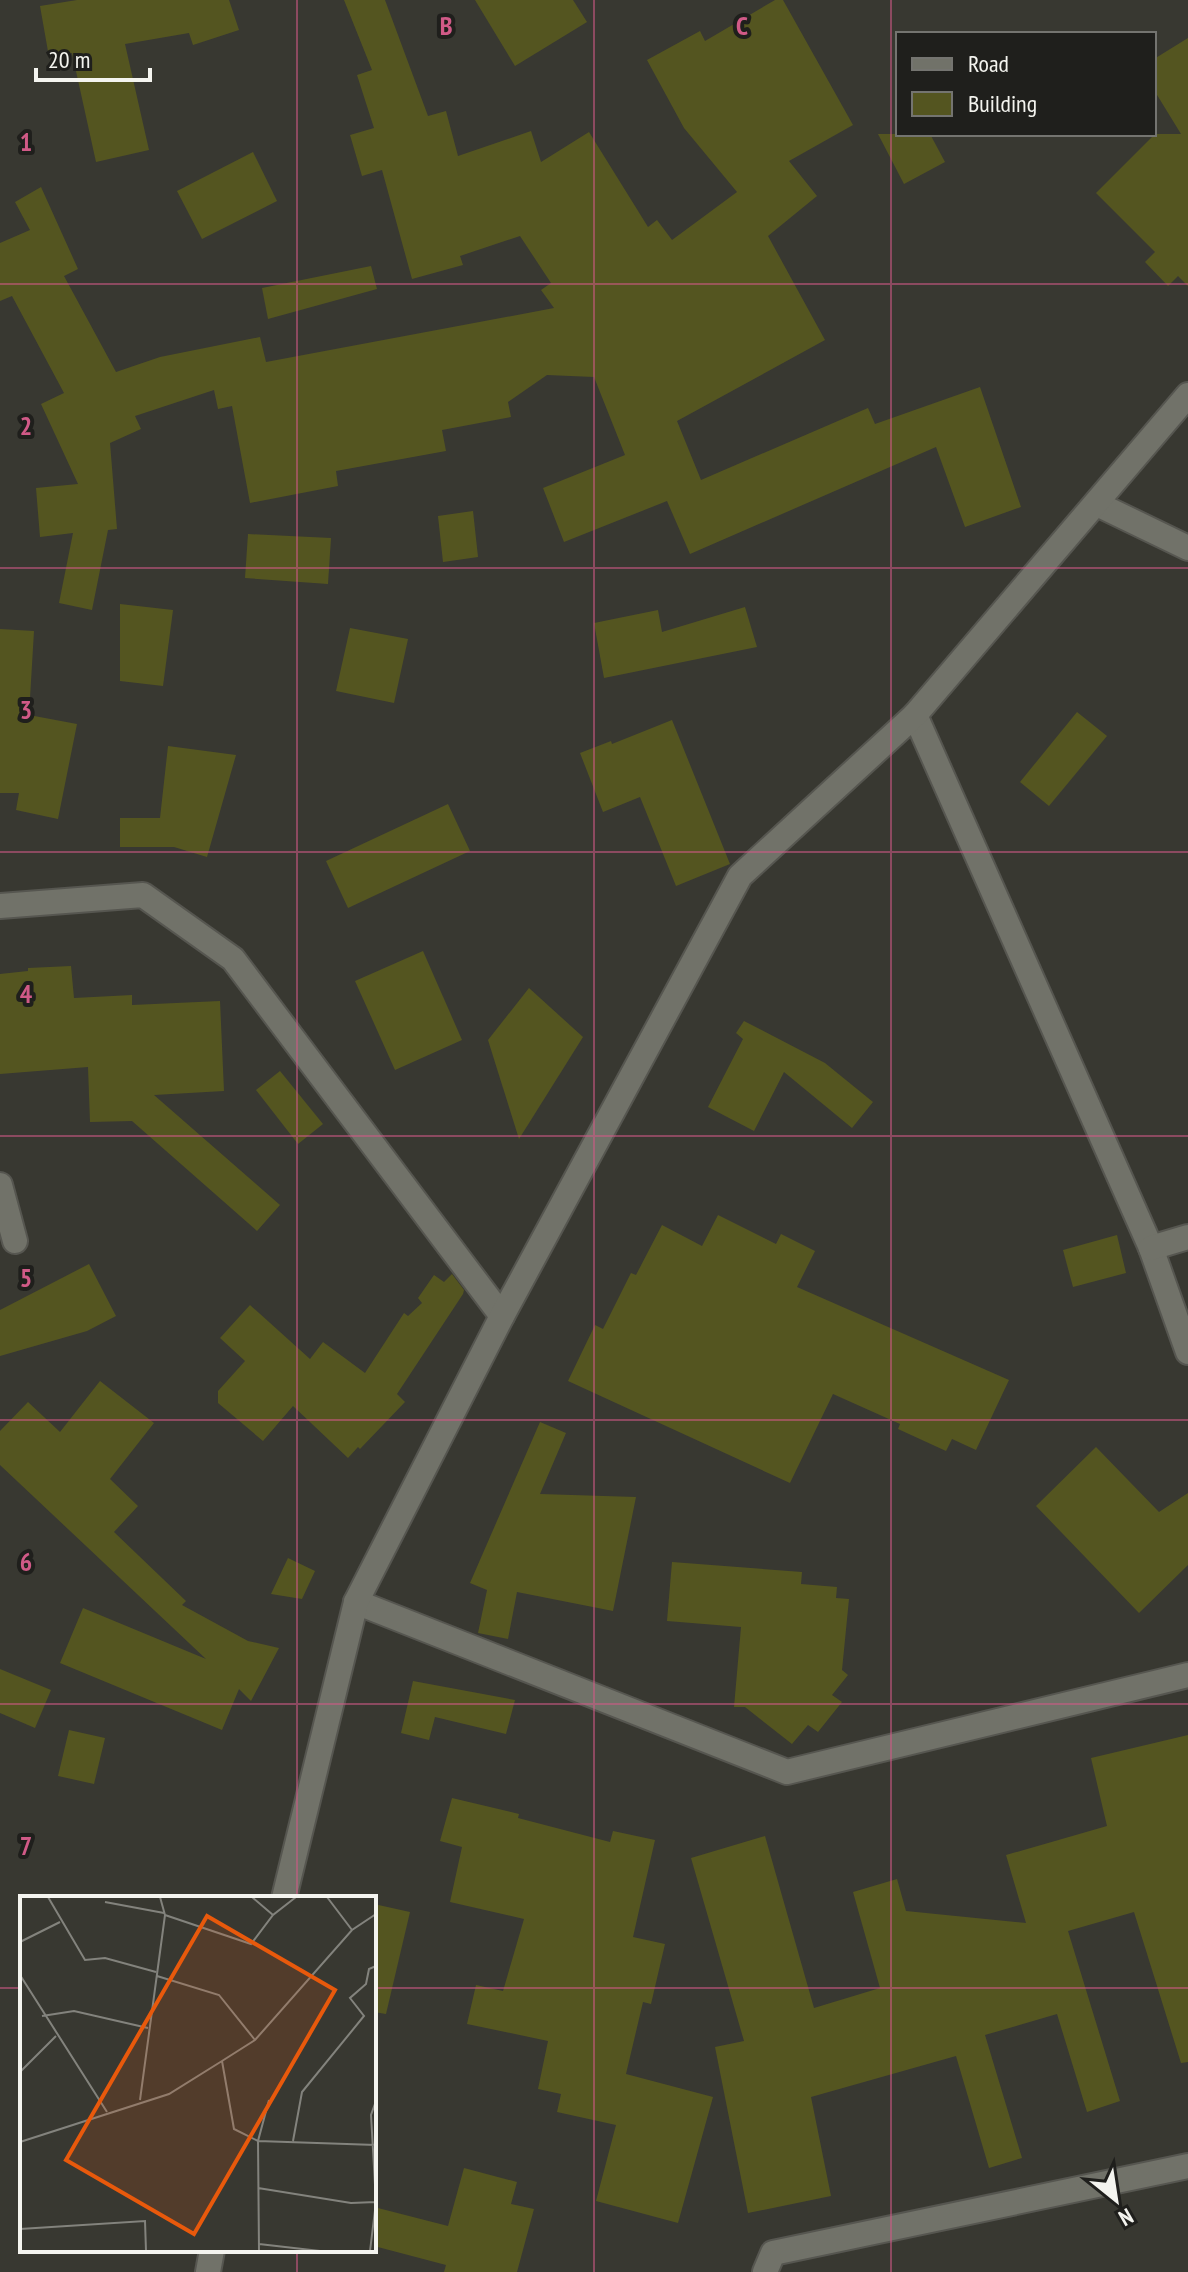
<svg xmlns="http://www.w3.org/2000/svg" width="1188" height="2272" font-family="'PT Sans Narrow',sans-serif">
<rect width="100%" height="100%" fill="#383831"/>
<g fill="#545520">
<polygon points="77,0 229,0 239,30 193,45 189,33 125,44 149,150 96,162 72,53 49,57 40,6"/>
<polygon points="344,0 385,0 428,116 446,111 458,156 531,131 541,162 589,132 648,227 657,220 672,240 737,192 684,128 647,60 700,31 705,41 775,0 783,0 853,125 789,161 817,196 768,236 825,340 677,421 701,480 868,408 875,424 980,387 1021,507 965,527 936,447 690,554 667,501 564,542 543,488 625,455 594,377 547,375 508,402 511,417 442,430 446,451 336,471 338,486 250,503 232,406 218,409 214,390 135,416 141,429 110,443 117,529 108,530 92,610 59,603 73,533 40,537 36,488 78,484 41,404 64,393 12,296 0,301 0,243 30,230 15,202 41,187 78,269 64,276 116,372 160,357 260,337 266,362 554,308 541,290 551,283 520,236 460,256 463,265 412,279 382,170 362,176 350,135 374,128 357,75 372,70"/>
<polygon points="475,0 573,0 587,22 515,66"/>
<polygon points="1188,38 1188,286 1178,276 1168,286 1145,262 1155,252 1096,193 1155,134 1181,134 1154,90 1154,59"/>
<polygon points="878,134 930,134 945,162 904,184"/>
<polygon points="253,152 277,201 202,239 177,191"/>
<polygon points="371,266 377,289 268,319 262,288"/>
<polygon points="473,511 478,557 443,562 438,516"/>
<polygon points="248,534 331,538 328,584 245,578"/>
<polygon points="120,604 173,610 163,686 120,681"/>
<polygon points="745,607 757,647 604,678 594,623 658,610 662,632"/>
<polygon points="350,628 408,639 394,703 336,691"/>
<polygon points="0,629 34,631 29,715 77,724 58,819 16,810 19,793 0,793"/>
<polygon points="1077,712 1107,736 1049,806 1020,782"/>
<polygon points="672,720 730,864 676,886 640,797 603,812 580,753 611,741 612,744"/>
<polygon points="168,746 236,755 207,857 174,847 120,847 120,818 160,818"/>
<polygon points="448,804 470,851 348,908 326,861"/>
<polygon points="423,951 462,1040 395,1070 355,981"/>
<polygon points="71,966 74,998 132,995 132,1005 220,1001 224,1091 154,1095 280,1205 257,1231 132,1121 90,1122 88,1067 0,1074 0,974 28,971 28,968"/>
<polygon points="529,988 583,1037 519,1139 488,1040"/>
<polygon points="744,1021 825,1063 873,1102 852,1128 784,1072 754,1131 708,1107 743,1039 736,1033"/>
<polygon points="280,1071 323,1124 298,1144 256,1090"/>
<polygon points="718,1215 776,1244 781,1234 815,1251 797,1287 1009,1380 976,1450 952,1439 946,1451 898,1429 900,1424 833,1394 790,1483 568,1381 595,1325 603,1329 631,1273 636,1275 662,1225 702,1246"/>
<polygon points="1117,1235 1126,1273 1073,1287 1063,1250"/>
<polygon points="89,1264 116,1316 87,1331 0,1356 0,1310"/>
<polygon points="452,1274 464,1290 463,1294 397,1394 405,1402 360,1449 358,1447 348,1458 293,1406 263,1441 218,1403 218,1391 245,1361 220,1338 250,1305 310,1359 323,1342 365,1373 404,1313 408,1316 422,1303 418,1298 434,1275 444,1282"/>
<polygon points="100,1381 154,1423 110,1479 138,1506 114,1532 186,1601 182,1605 248,1641 279,1648 251,1701 239,1689 222,1730 60,1663 83,1608 206,1659 0,1465 0,1431 28,1402 60,1432"/>
<polygon points="540,1422 566,1433 540,1494 636,1497 613,1611 517,1592 508,1639 478,1633 487,1590 470,1583"/>
<polygon points="1096,1447 1159,1512 1188,1493 1188,1565 1139,1613 1036,1506"/>
<polygon points="288,1558 315,1571 302,1599 271,1594"/>
<polygon points="672,1562 802,1572 801,1584 837,1587 836,1598 849,1599 842,1670 848,1675 832,1695 842,1702 818,1732 808,1725 792,1744 745,1707 734,1707 741,1627 667,1621"/>
<polygon points="0,1669 51,1690 35,1728 0,1713"/>
<polygon points="413,1681 515,1700 506,1734 435,1717 429,1740 401,1733"/>
<polygon points="69,1730 105,1738 94,1784 58,1776"/>
<polygon points="1188,1735 1188,2062 1181,2063 1134,1912 1068,1931 1120,2101 1087,2112 1057,2014 985,2035 1022,2158 989,2168 956,2056 811,2097 831,2196 748,2213 715,2047 744,2041 691,1858 765,1836 814,2008 880,1988 853,1892 897,1879 906,1911 1026,1923 1006,1855 1107,1826 1091,1758"/>
<polygon points="452,1798 519,1814 518,1818 610,1842 613,1831 655,1840 633,1937 665,1944 651,2004 643,2002 626,2074 713,2097 678,2223 596,2201 616,2125 557,2112 561,2094 538,2089 548,2041 467,2024 476,1985 503,1991 524,1919 450,1902 462,1847 440,1841"/>
<polygon points="374,1904 410,1912 386,2014 374,2012"/>
<polygon points="464,2168 517,2182 511,2204 534,2209 517,2272 444,2272 446,2265 374,2246 374,2207 448,2226"/>
</g>
<g fill="none" stroke-linecap="round" stroke-linejoin="round">
<g stroke="#565650" stroke-width="28">
<g id="street">
<polyline points="1097,504 1188,548"/>
<polyline points="915,715 1151,1248 1188,1352"/>
<polyline points="0,906 143,895 233,959 502,1316"/>
<polyline points="0,1185 15,1241"/>
<polyline points="1151,1248 1188,1237"/>
<polyline points="356,1602 787,1772 1188,1675"/>
<polyline points="284,1898 356,1602 502,1316 740,876 915,715 1188,395"/>
<polyline points="208,2272 212,2250"/>
<polyline points="765,2272 773,2253 1188,2166"/>
</g>
</g>
<use href="#street" stroke="#717269" stroke-width="24"/>
</g>
<path fill="none" stroke="#d15a87" stroke-width="2" stroke-opacity="0.55" d="M297,0V1898M594,0V2272M891,0V2272M0,284H1188M0,568H1188M0,852H1188M0,1136H1188M0,1420H1188M0,1704H1188M0,1988H22M374,1988H1188M297,2250V2272"/>
<g transform="translate(20 1896)">
<rect width="356" height="356" fill="#383831"/>
<path fill="none" stroke="#83837d" stroke-width="2" d="M28,1L65,64L85,62L136,76M232,1L253,19M307,1L332,34M85,6L144,17M145,19L231,48L253,19L276,1M0,46L40,26M0,79L87,216M137,80L199,99L235,144M22,120L54,115L128,132M202,165L214,233L238,245L356,249M0,176L36,140M120,204L145,19L140,1M273,245L282,196L344,120L330,102L346,88L349,73L356,70M0,246L149,198L202,165L235,144L332,34L356,18M238,292L331,307L356,306M0,333L125,325L126,355M239,348L300,355M239,355L238,245L249,204M350,355L356,306L351,219L356,205"/>
<path fill="#e8590c" fill-opacity="0.15" stroke="#e8590c" stroke-width="4" d="M187,20L315,94L174,338L46,264Z"/>
<rect width="356" height="356" fill="none" stroke="#f4f4ef" stroke-width="4"/>
</g>
<g font-size="26" text-anchor="middle" font-weight="bold" fill="#d15a87" stroke="#1f1f1c" stroke-width="8" stroke-linejoin="round" paint-order="stroke">
<text x="446" y="35">B</text>
<text x="742" y="35">C</text>
<text x="26" y="151">1</text>
<text x="26" y="435">2</text>
<text x="26" y="719">3</text>
<text x="26" y="1003">4</text>
<text x="26" y="1287">5</text>
<text x="26" y="1571">6</text>
<text x="26" y="1855">7</text>
</g>
<rect x="896" y="32" width="260" height="104" fill="#1f1f1c" stroke="#747470" stroke-width="2"/>
<rect x="912" y="58" width="40" height="12" fill="#717269" stroke="#747470" stroke-width="2"/>
<text x="968" y="72" font-size="24" fill="#f4f4ef">Road</text>
<rect x="912" y="92" width="40" height="24" fill="#545520" stroke="#747470" stroke-width="2"/>
<text x="968" y="112" font-size="24" fill="#f4f4ef">Building</text>
<g transform="translate(1116 2200) rotate(150)" stroke="#1f1f1c" stroke-width="6" paint-order="stroke">
<path d="M0-6L14 30L0 20L-14 30Z" fill="#f4f4ef"/>
<text y="-12" font-size="22" font-weight="bold" text-anchor="middle" fill="#f4f4ef">N</text>
</g>
<path d="M36 68v12h114v-12" fill="none" stroke="#f4f4ef" stroke-width="4"/>
<text x="48" y="68" font-size="24" fill="#f4f4ef" stroke="#1f1f1c" stroke-width="6" paint-order="stroke">20 m</text>
</svg>
